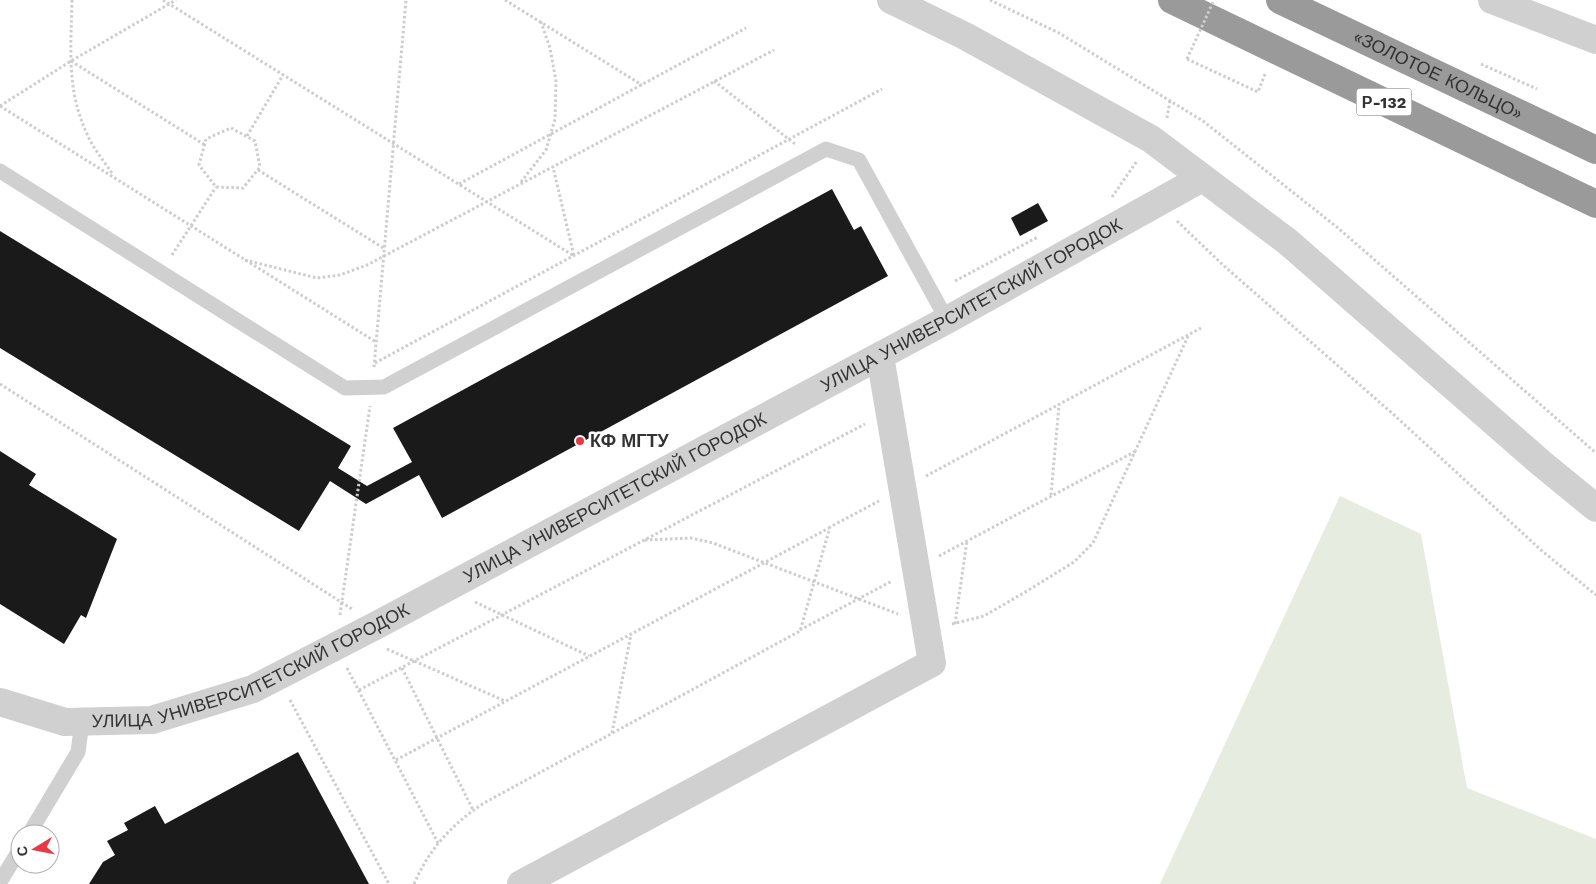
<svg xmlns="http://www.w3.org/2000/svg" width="1596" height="884" font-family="'Work Sans',sans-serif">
<rect width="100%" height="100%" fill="#fff"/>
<polygon fill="#e6ecdf" points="1340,496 1421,534 1467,788 1596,839 1596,884 1160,884"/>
<g fill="#1a1a1a">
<polygon points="832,189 854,230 861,226 888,276 442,518 419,475 366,504 330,481 299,531 0,348 0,231 351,446 338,468 367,486 412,462 393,428"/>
<polygon points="1038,203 1048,221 1020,236 1011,218"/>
<polygon points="0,451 36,474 29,485 117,539 86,618 81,615 64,644 0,604"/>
<polygon points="298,752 369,884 89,884 103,862 115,855 107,841 128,830 124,823 155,806 165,824"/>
</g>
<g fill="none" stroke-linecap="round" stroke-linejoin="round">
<g stroke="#cdcdcd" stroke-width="3" stroke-dasharray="2.5 2.5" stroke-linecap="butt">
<path d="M72,0C71,48 66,91 88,136C94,150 105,162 113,175"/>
<polyline points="163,0 574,256 553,167"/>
<polyline points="505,0 642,85"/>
<polyline points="990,0 1059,33 1203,121 1338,228 1596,453"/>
<polyline points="1187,59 1258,92 1265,74"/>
<polyline points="71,61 205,145"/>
<polyline points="1481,64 1537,89"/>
<polyline points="714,81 795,144"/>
<polyline points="0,106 376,342"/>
<polyline points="0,106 71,61 176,0"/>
<polyline points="1167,118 1170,101"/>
<polygon points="231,128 255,141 260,167 243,188 216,187 199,165 206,139"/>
<polyline points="247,136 283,75"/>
<polyline points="258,170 385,249"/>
<polyline points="521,182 546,150 555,119 556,81 550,48 541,22"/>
<polyline points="459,184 746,28"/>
<polyline points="1112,197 1137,161"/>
<polyline points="1177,221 1223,265 1393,414 1541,550 1596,595"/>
<polyline points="172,255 216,187"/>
<polyline points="245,260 317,278 340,275 367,265 774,50"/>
<polyline points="955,281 1038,237"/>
<polyline points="375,363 882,89"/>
<polyline points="374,367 406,0"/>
<polyline points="0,384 352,609"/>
<polyline points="926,476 1201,328"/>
<polyline points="1051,495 1059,405"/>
<polyline points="645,540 691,538 713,543 898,614"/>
<polyline points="939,556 1136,451"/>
<polyline points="475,602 589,656"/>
<polyline points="340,615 370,406"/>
<polyline points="952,624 984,616 1027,591 1074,562 1093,543 1189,334"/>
<polyline points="955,624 967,541"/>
<polyline points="800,630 892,581"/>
<polyline points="387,649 505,701"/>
<polyline points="347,668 438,843"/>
<polyline points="402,668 473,810"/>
<polyline points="359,690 865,424"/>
<polyline points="290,700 389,884"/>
<polyline points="612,733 631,634"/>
<polyline points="396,760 829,528"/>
<path d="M414,884C429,849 452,824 484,803L800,631L830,527L879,501"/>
</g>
<g stroke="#d0d0d0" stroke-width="15">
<polyline points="0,171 345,388 384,387 826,149 859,160 947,320"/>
<polyline points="29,834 78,752 82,722"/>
<polyline points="0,882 20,849"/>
</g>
<g stroke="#d0d0d0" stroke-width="28">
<polyline points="891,0 965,36 1151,139 1288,242 1541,463 1596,508"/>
<polyline points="1492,0 1596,40"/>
<path id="s1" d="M0,702L65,722L152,720L253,689L377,625L947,320L1202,178"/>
<polyline points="521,884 932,663 880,356"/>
</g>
<g stroke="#9a9a9a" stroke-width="28">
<polyline points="1172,0 1596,204"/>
<path id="s2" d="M1280,0L1596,150"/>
</g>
<polyline stroke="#cdcdcd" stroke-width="3" stroke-dasharray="2.5 2.5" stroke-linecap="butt" points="1187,59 1214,0"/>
</g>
<circle fill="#e63946" stroke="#fff" stroke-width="2" cx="580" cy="441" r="5"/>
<g text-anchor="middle" stroke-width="5" stroke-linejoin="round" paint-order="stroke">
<rect fill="#fff" stroke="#707070" stroke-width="1" x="1356.5" y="88.5" width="55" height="27" rx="4"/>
<g font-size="16" font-weight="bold" fill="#333">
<text x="1384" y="108">Р-132</text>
</g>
<g font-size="18" fill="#333" stroke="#fff">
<text dy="6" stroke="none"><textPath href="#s2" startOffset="175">«ЗОЛОТОЕ КОЛЬЦО»</textPath></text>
<text dy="6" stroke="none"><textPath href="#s1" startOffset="1075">УЛИЦА УНИВЕРСИТЕТСКИЙ ГОРОДОК</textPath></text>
<text dy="6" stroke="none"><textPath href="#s1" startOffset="670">УЛИЦА УНИВЕРСИТЕТСКИЙ ГОРОДОК</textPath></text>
<text dy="6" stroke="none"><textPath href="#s1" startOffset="265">УЛИЦА УНИВЕРСИТЕТСКИЙ ГОРОДОК</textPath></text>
</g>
<g font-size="18" font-weight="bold" fill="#333" stroke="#fff" text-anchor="start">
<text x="590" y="447">КФ МГТУ</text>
</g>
</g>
<g transform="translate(35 849) rotate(260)"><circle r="24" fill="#ffffff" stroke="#adadad"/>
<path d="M0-4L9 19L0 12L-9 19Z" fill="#e63946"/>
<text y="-8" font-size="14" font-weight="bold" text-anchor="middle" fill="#333333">С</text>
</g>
</svg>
